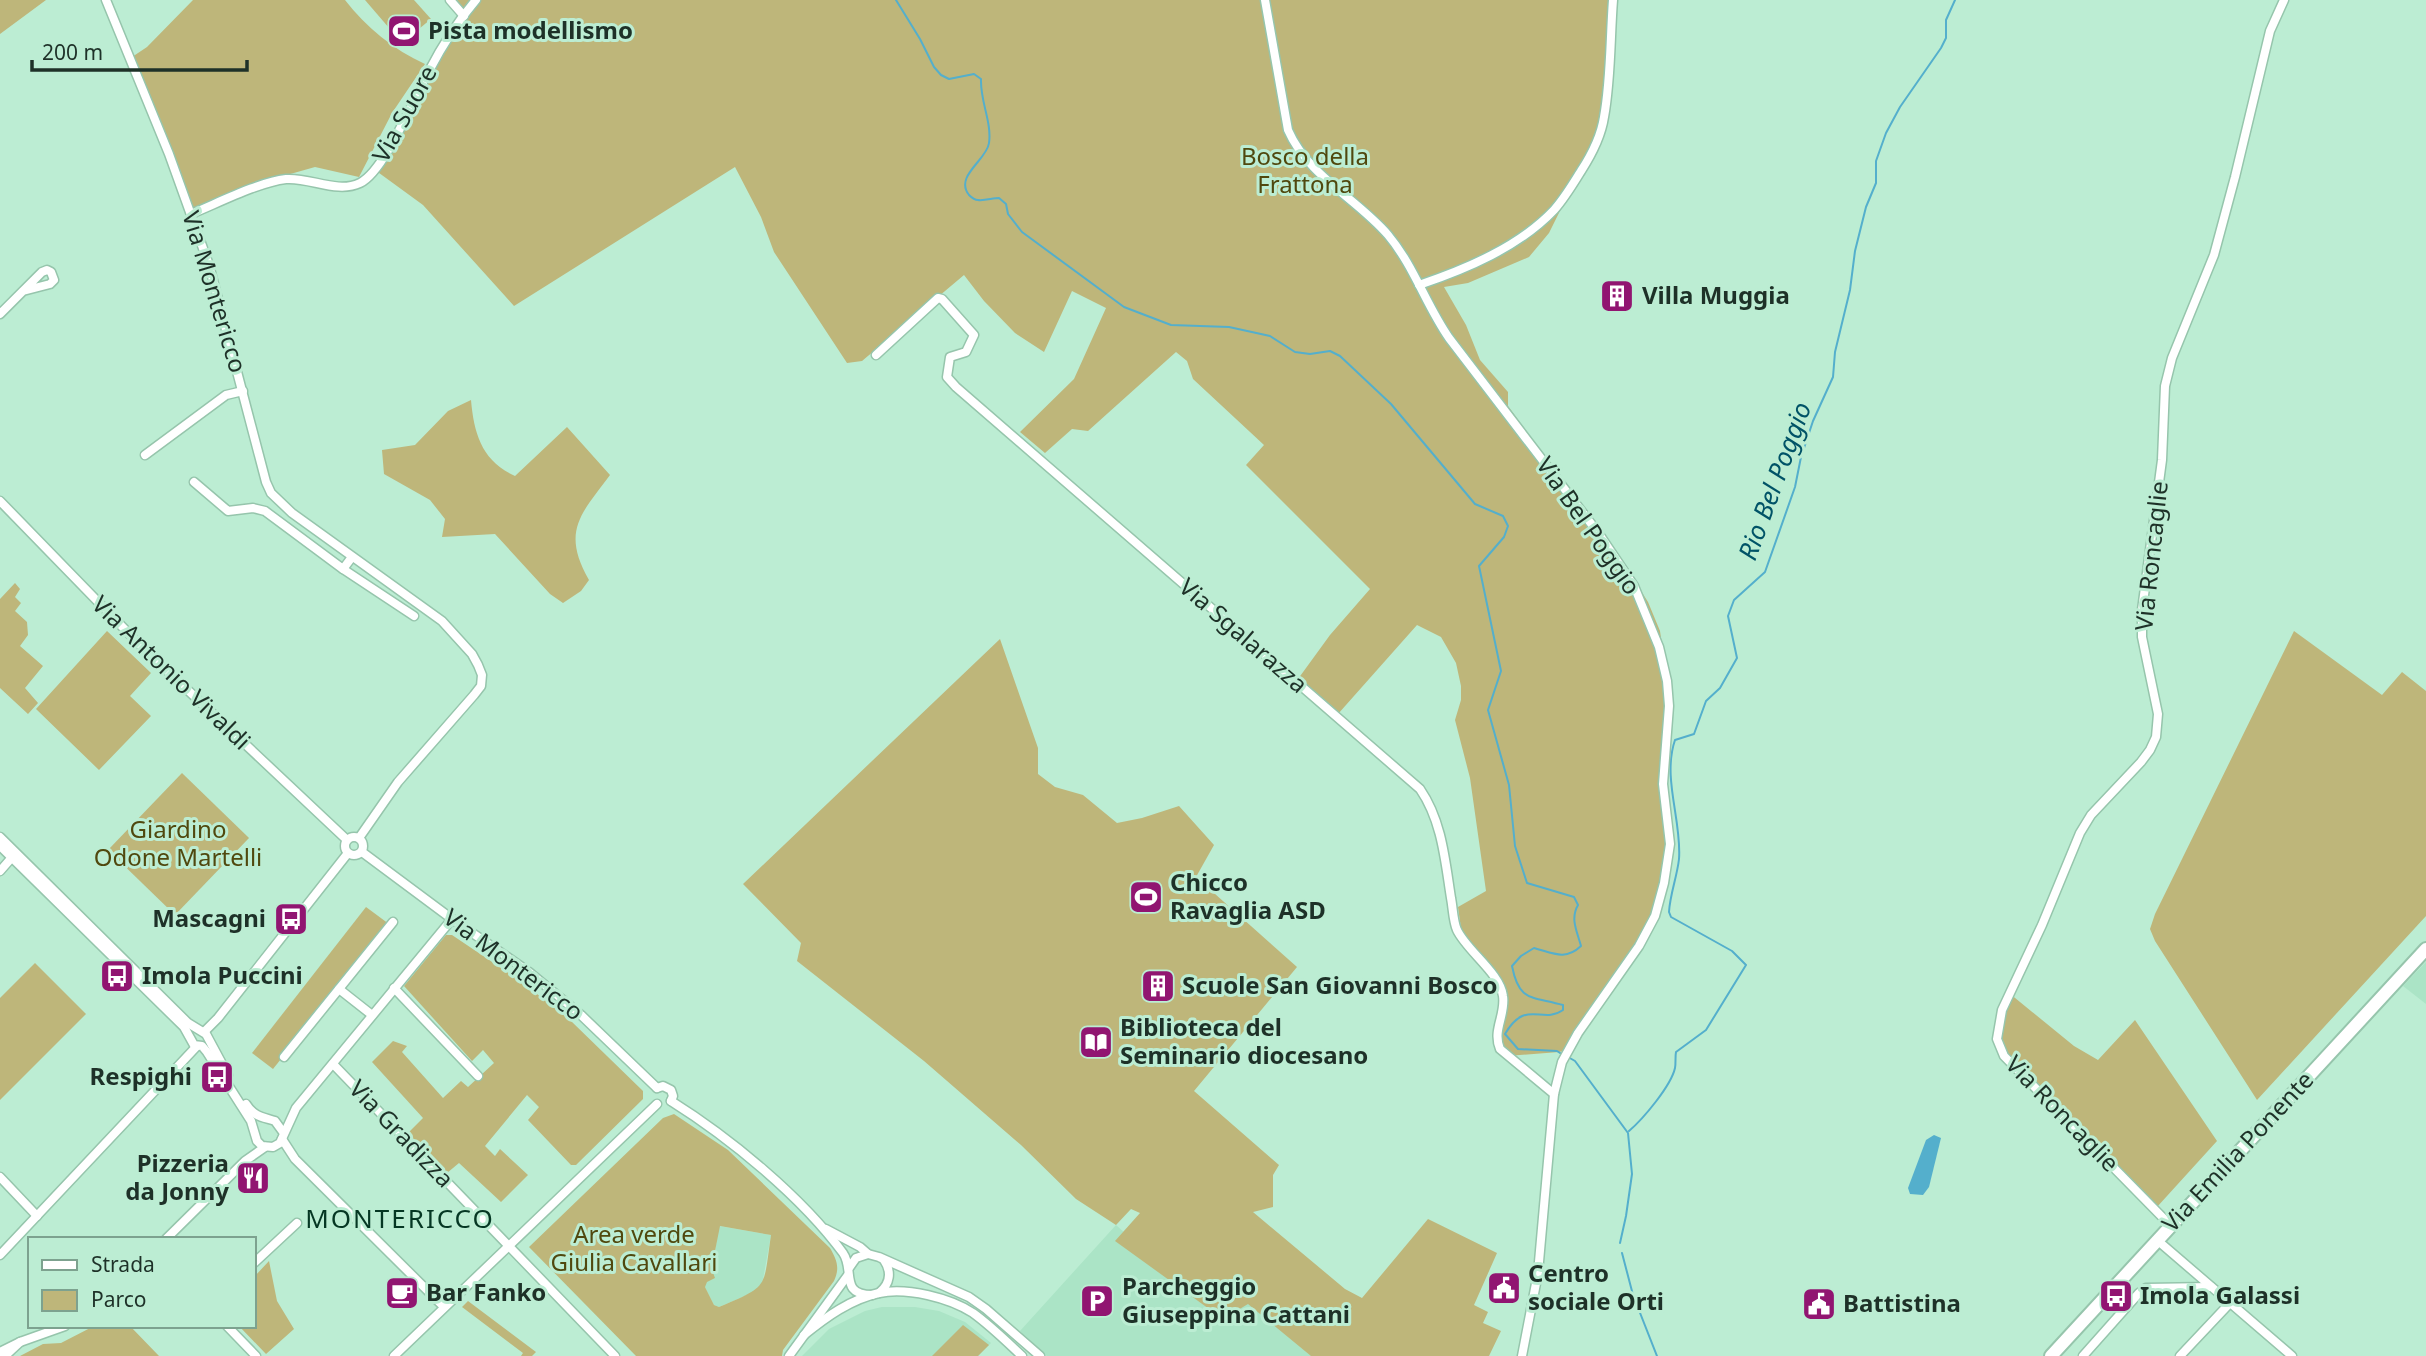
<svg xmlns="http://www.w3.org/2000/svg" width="2426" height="1356" font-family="'Noto Sans',sans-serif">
<rect width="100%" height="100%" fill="#bcedd3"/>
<g fill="#abe4c6">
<polygon points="2426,962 2426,1004 2403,986"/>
<polygon points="1116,1225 1206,1306 1236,1274 1332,1356 1047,1356 1020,1331"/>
<polygon points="719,1226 771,1235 762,1285 754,1292 719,1307 714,1305 705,1287 706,1255 715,1251"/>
<polygon points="882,1307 915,1307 939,1311 965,1322 991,1343 978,1356 802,1356 829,1329 865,1311"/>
</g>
<g fill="#beb67a" fill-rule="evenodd">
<polygon points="0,0 46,0 0,34"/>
<path d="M193,0H345C366,27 394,50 425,64L392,113L359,177L315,167L255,184L188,213L132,57L147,47Z"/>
<polygon points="365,0 414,0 431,19 402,43"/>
<polygon points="457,0 1615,0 1602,126 1549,233 1529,257 1468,283 1444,287 1466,325 1480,360 1508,392 1508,406 1584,511 1605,534 1648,602 1660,631 1667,679 1666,794 1672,837 1671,867 1660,915 1640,948 1572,1049 1559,1052 1507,1056 1501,1051 1502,1007 1499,994 1489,975 1463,943 1458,907 1486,891 1470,778 1455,720 1461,700 1461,686 1456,663 1441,637 1417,625 1338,714 1298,679 1330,635 1370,589 1246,465 1264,445 1193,379 1187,361 1176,352 1088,431 1072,429 1045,453 1020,432 1074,379 1106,308 1072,291 1044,352 1015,333 984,301 964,275 862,361 847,363 774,252 761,217 735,167 514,306 423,205 375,170 465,14"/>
<path d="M471,400C474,434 482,461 515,476L567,427L610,475C581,514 561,531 589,580L581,591L563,603L550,594L495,534L442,537L445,519L430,500L384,474L382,450L415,445L448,411Z"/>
<polygon points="15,583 20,589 15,597 21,603 15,611 27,622 28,635 20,646 43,666 25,688 38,703 28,714 0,688 0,599"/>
<polygon points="107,631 151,673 130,696 151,716 99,770 36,709"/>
<polygon points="2294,631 2382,695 2402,672 2426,691 2426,916 2257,1100 2155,941 2150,929 2155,914"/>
<polygon points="1000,639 1038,748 1038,774 1055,787 1083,795 1117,823 1142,818 1179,806 1214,845 1196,877 1297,967 1194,1091 1279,1165 1273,1175 1273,1207 1253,1212 1345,1289 1362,1298 1428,1219 1497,1253 1474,1305 1488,1312 1483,1323 1501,1331 1489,1356 1311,1356 1248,1304 1223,1319 1115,1241 1140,1213 1131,1209 1116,1225 1076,1199 1021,1145 924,1061 797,961 801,943 743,884"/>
<polygon points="182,773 249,838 175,915 108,850"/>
<polygon points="366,907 389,924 273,1069 252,1053"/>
<polygon points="446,935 452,935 522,982 571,1021 643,1091 643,1099 576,1165 571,1165 528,1120 539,1107 527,1095 485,1146 495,1156 500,1149 528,1175 501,1202 459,1163 447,1173 408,1133 423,1118 372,1062 393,1041 407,1046 402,1052 443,1098 461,1081 468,1087 494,1063 483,1050 472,1061 404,986"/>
<polygon points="35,963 86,1014 0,1100 0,998"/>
<polygon points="2009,993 2074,1046 2098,1060 2135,1020 2217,1141 2157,1207 2030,1082 1998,1040"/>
<path d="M674,1114L728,1150L830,1248C837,1260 840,1268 834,1281L783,1350L782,1356H636L529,1247L663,1118ZM720,1226L771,1235C763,1289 770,1285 719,1307L714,1305L705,1287L707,1282L715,1278L707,1256L715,1251Z"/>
<polygon points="269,1261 277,1301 294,1329 266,1354 239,1326 254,1326 254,1277"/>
<polygon points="468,1301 536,1352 532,1356 521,1356 523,1353 462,1307"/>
<polygon points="963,1325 989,1345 978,1356 932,1356"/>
<polygon points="94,1326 130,1326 159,1356 20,1356 43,1344 61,1343"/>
</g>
<polygon fill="#54afcc" points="1934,1135 1941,1138 1929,1187 1923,1195 1910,1194 1908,1188 1926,1140"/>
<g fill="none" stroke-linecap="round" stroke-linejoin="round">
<g stroke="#54afcc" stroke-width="2">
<path d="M896,0L920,39L934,67L941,75L949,79L974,74L981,79C980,101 992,122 989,143C987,160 954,176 969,195C971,197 974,200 978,200C984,201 993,198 999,198L1006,204L1008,214L1022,232L1124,307L1171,325L1229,327L1270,336L1295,352L1310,354L1330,351L1340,356L1391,404L1475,504L1503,516L1508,526L1504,537L1479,566L1501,671L1488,710L1509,785L1515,846L1527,883L1574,897L1578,905C1570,919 1577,931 1581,946C1565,961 1553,953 1534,948L1521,956L1512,966C1519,1002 1531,996 1563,1005V1010C1542,1025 1526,998 1505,1034L1518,1049L1557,1051L1563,1055"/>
<polyline points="1568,1057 1575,1061 1628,1133 1632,1174 1626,1216 1620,1243"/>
<path d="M1629,1131C1643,1119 1671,1086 1675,1068C1676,1063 1675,1057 1676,1052L1706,1030L1746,965L1732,951L1671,917L1669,912C1670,894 1677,877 1679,859C1682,821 1662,778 1675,740L1694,734L1706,701L1720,688L1737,658L1728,616L1734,600L1765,572L1795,487L1801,457L1813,421L1833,377L1835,352L1850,290L1855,251L1866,207L1876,183V161L1886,133L1900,107L1941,48L1946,38V20L1955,0"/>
<polyline points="1622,1253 1633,1295 1657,1356"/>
</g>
<g stroke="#96c5ac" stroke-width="11">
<g id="minor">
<polyline points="106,0 169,154 209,265 266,482 271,493 292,513 442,621 472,654 478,665 482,675 481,686 474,695 398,782 359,838"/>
<polyline points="450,0 464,16"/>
<path d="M1265,0L1288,130C1308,176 1356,198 1388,235C1414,266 1426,305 1449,338L1599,534L1634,586L1659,647L1667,681L1669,706L1663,784L1670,844L1664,883L1655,916L1639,946L1578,1033L1562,1062L1554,1094L1538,1273L1522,1356"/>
<path d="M191,214C218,203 259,182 286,179C310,177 337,194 360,183C385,171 414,97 429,71C442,46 458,21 476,0"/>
<path d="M1419,285C1466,269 1519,247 1554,210C1564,199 1573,184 1581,171C1592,154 1601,137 1604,117C1611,79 1610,39 1613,0"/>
<polyline points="0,314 42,272 47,270 51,272 54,280 50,284 23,291"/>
<path d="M876,355L938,298L942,299L974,335L966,352L950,357L947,377L956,387L1420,789C1442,821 1445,860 1451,898C1453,908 1453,921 1457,930C1467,951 1500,973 1503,996C1506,1015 1492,1030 1500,1049L1554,1094"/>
<polyline points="145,455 226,395 243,391"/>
<polyline points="194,482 228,511 253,508 265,511 343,569 352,557"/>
<polyline points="0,501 142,647 347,840"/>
<polyline points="343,569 414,616"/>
<circle cx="354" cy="846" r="9"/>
<polyline points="0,837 188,1023 206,1034 228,1075"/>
<polyline points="0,846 184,1027 194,1045 202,1046 207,1052 251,1121 257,1141 262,1146 273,1147 280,1143 296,1108 452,919"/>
<polyline points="362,852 452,919 529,972 581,1015 657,1088"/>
<polyline points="0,871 14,855"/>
<polyline points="394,988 478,1076"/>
<polyline points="339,989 372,1015"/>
<polyline points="204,1032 218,1018 348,853"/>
<polyline points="284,1057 393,922"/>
<polyline points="333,1064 615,1356"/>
<polyline points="657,1088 663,1086 671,1090 673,1096 671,1101"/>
<path d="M671,1101C730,1138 802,1197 843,1253C855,1270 839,1295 872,1295"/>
<path d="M246,1104C254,1117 263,1117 275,1121L283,1132"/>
<polyline points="282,1139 295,1159 443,1306"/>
<polyline points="0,1177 37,1216"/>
<polyline points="2171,1226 2004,1056 1997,1039 2002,1010 2042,925 2080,833 2091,815 2141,762 2150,750 2156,737 2158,714 2142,637 2142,610 2162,460 2165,386 2172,358 2214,255 2235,177 2270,31 2284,0"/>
<polyline points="826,1229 860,1247 868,1254 879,1257 969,1297 986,1309 1040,1356"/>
<polyline points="166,1239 245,1161 265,1147"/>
<polyline points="2157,1240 2292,1356"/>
<polyline points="0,1255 197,1046"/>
<polyline points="254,1263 297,1223"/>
<polyline points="849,1268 856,1258 868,1254"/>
<path d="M879,1293C890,1284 892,1272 884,1260"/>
<polyline points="227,1326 256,1356"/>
<path d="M804,1335C826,1317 851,1299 879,1293C907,1287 950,1298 973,1313C991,1326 1006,1341 1022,1356"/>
<polyline points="20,1342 65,1326"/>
<polyline points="0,1352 20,1342 5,1356"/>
<polyline points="394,1356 657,1104"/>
<polyline points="789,1356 848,1275"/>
<polyline points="2083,1356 2139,1293 2146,1288 2211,1287"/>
<polyline points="2180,1356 2230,1303"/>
</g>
</g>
<g stroke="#96c5ac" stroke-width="16">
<polyline id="primary" points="2051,1356 2426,949"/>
</g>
<use href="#minor" stroke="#fff" stroke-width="8"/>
<use href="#primary" stroke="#fff" stroke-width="12"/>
</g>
<defs>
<g id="stadium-square" transform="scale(1.75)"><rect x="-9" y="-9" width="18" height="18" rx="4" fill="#911571" stroke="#bcedd3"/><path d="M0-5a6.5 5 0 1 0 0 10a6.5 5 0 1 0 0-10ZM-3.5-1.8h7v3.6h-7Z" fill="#fff"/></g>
<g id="building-square" transform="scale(1.75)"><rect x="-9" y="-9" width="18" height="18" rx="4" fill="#911571" stroke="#bcedd3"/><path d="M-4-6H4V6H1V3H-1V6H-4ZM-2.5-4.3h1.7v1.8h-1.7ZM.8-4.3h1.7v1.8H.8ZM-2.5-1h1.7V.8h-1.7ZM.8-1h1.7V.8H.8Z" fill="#fff"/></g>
<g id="bus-square" transform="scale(1.75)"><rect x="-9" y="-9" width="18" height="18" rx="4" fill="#911571" stroke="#bcedd3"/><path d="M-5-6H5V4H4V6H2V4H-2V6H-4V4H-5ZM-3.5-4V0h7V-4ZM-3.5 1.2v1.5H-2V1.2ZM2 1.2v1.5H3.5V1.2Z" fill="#fff"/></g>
<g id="library-square" transform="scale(1.75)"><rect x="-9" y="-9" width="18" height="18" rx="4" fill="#911571" stroke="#bcedd3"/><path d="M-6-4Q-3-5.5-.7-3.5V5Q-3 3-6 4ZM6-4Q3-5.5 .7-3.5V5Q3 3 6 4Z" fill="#fff"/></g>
<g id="restaurant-square" transform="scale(1.75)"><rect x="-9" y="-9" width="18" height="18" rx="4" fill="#911571" stroke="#bcedd3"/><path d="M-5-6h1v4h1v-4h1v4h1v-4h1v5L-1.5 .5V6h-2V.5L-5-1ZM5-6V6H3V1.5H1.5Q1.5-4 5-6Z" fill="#fff"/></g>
<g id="civic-square" transform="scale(1.75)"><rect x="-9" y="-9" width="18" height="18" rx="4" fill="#911571" stroke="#bcedd3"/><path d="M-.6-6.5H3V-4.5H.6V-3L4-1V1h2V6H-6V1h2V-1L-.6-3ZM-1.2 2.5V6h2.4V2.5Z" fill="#fff"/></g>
<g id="cafe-square" transform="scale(1.75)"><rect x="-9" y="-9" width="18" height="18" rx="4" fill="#911571" stroke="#bcedd3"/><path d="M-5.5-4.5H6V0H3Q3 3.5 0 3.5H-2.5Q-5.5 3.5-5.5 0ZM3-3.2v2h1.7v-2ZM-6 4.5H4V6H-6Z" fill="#fff"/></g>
<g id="parking-square" transform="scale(1.75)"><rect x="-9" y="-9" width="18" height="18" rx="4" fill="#911571" stroke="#bcedd3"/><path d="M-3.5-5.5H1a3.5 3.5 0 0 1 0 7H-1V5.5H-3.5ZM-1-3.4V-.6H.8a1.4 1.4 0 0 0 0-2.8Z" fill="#fff"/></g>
</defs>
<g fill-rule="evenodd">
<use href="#stadium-square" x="404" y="31"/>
<use href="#building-square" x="1617" y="296"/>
<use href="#stadium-square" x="1146" y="897"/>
<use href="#bus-square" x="291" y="919"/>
<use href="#bus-square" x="117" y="976"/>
<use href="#building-square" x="1158" y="986"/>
<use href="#library-square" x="1096" y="1042"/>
<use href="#bus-square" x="217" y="1077"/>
<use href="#restaurant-square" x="253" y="1178"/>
<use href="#civic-square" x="1504" y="1288"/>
<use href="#cafe-square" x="402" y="1293"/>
<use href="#bus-square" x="2116" y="1296"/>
<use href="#parking-square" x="1097" y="1301"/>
<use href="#civic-square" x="1819" y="1304"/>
</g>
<g text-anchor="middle" stroke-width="6" stroke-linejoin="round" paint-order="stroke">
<g font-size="24" font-weight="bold" fill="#1e3128" stroke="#bcedd3" text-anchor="start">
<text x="428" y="39">Pista modellismo</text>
<text x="1642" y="304">Villa Muggia</text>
<text x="1170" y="891">Chicco<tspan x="1170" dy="28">Ravaglia ASD</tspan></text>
<text x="266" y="927" text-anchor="end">Mascagni</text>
<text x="142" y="984">Imola Puccini</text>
<text x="1182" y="994">Scuole San Giovanni Bosco</text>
<text x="1120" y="1036">Biblioteca del<tspan x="1120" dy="28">Seminario diocesano</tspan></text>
<text x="192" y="1085" text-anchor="end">Respighi</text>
<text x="229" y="1172" text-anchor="end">Pizzeria<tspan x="229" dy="28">da Jonny</tspan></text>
<text x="1528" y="1282">Centro<tspan x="1528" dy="28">sociale Orti</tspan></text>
<text x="1122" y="1295">Parcheggio<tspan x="1122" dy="28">Giuseppina Cattani</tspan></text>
<text x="426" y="1301">Bar Fanko</text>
<text x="2140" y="1304">Imola Galassi</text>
<text x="1843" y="1312">Battistina</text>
</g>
<g font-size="24" fill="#1e3128" stroke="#bcedd3">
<text transform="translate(405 114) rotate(-61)" y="8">Via Suore</text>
<text transform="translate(214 292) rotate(73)" y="8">Via Montericco</text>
<text transform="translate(1588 526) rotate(55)" y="8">Via Bel Poggio</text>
<text transform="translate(2152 556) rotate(-84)" y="8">Via Roncaglie</text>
<text transform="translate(1243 636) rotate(41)" y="8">Via Sgalarazza</text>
<text transform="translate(171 673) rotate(44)" y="8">Via Antonio Vivaldi</text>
<text transform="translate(513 965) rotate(37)" y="8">Via Montericco</text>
<text transform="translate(2062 1114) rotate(46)" y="8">Via Roncaglie</text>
<text transform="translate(401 1134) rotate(46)" y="8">Via Gradizza</text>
<text transform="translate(2238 1152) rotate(-47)" y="8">Via Emilia Ponente</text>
</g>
<g font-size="24" fill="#50480e" stroke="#bcedd3">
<text x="1305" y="165">Bosco della<tspan x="1305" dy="28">Frattona</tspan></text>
<text x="178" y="838">Giardino<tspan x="178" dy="28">Odone Martelli</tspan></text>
<text x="634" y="1243">Area verde<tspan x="634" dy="28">Giulia Cavallari</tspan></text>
</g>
<g font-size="26" font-style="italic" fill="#005367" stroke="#bcedd3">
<text transform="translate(1775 481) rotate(-70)" y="9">Rio Bel Poggio</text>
</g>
<g font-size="26" letter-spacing="2" fill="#053723" stroke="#bcedd3">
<text x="400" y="1228">MONTERICCO</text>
</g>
</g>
<rect x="28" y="1237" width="228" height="91" fill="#bcedd3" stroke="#7da28f" stroke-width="2"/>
<rect x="42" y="1260" width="35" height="10" fill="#ffffff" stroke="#7da28f" stroke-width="2"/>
<text x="91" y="1272" font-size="21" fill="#1e3128">Strada</text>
<rect x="42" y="1290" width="35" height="21" fill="#beb67a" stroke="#7da28f" stroke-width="2"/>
<text x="91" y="1307" font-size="21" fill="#1e3128">Parco</text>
<path d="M32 60v10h215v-10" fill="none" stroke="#1e3128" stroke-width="3.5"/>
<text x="42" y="60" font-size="21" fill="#1e3128" stroke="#bcedd3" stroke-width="5" paint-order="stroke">200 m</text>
</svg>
